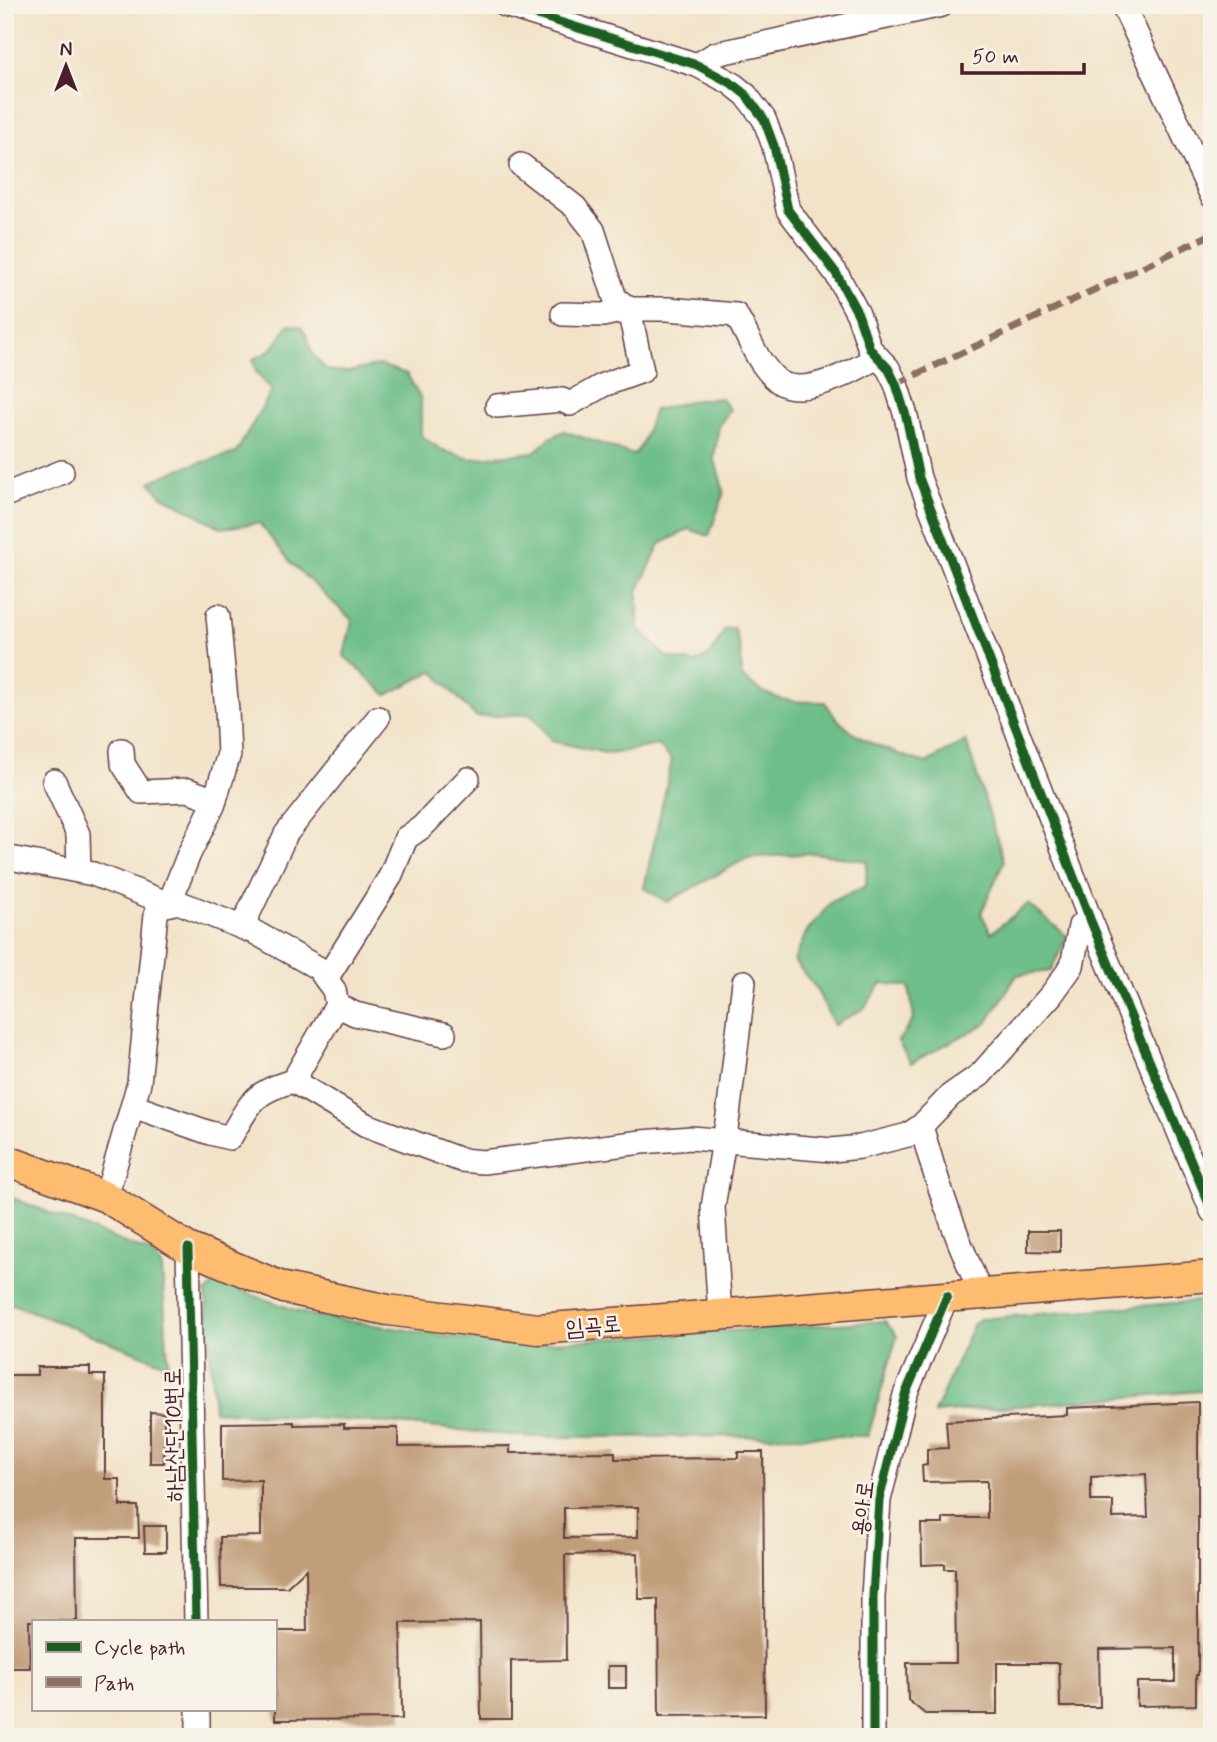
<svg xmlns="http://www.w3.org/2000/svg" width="1217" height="1742" font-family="Mynerve,'Poor Story',sans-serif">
<rect width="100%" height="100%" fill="#f7f3e8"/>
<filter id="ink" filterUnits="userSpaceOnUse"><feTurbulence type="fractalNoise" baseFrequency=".0143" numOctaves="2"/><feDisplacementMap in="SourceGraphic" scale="14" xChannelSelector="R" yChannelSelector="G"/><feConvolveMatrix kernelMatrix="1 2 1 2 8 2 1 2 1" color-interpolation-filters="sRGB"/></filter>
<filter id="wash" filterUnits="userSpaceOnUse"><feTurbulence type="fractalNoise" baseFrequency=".00686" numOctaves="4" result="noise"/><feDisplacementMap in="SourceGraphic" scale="28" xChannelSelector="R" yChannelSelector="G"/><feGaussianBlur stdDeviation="1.57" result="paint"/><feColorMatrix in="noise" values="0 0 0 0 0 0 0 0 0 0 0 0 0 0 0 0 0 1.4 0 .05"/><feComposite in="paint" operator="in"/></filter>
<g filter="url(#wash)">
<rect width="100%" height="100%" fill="#f2e3c8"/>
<g fill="#6ebe89" stroke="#5c6e5a" stroke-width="2">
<path d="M289,324L301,327L307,336L312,353L326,370L347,372L380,365L407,374L421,399V436L444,451L471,459L534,452L550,438L564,431L634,455L642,444L654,410L690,401L721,398L730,410L719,425L714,457L724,492L709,536L689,529L660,544L638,591V627L666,657L695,663L711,654L725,629L734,628L740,648L742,677C772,702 788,702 825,702C845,739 888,751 926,763L966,741L1004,861L981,913L991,933L1028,904L1067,936L1051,971L1017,975L987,1023L911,1063L898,1041L914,1019L909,987L882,983L864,1008L834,1025L816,988L794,961L806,933L832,901L866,886L867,861L813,853L747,858L667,902L644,888L672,760L658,745L610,754L552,741L531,714L476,717L433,671L387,695L344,656L352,620L291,563L259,523L222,528L161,495L150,482L182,468L236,453L272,390L256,372L253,359C275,352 276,342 289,324Z"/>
<polygon points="5,1195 155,1255 162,1268 168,1365 5,1301"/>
<polygon points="213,1285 225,1285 309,1315 505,1345 885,1321 897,1336 868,1436 530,1437 398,1424 214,1411 206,1293"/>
<polygon points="1212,1300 1212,1390 934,1413 973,1325 979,1319"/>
</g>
<g id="blocks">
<g fill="#c19e7a" fill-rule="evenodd">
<polygon points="1028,1231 1060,1231 1060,1252 1028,1251"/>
<polygon points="37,1367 90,1367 90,1375 105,1375 105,1479 120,1479 120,1506 138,1506 139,1538 76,1538 77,1621 29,1621 30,1668 5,1668 5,1375 37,1375"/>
<path d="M1198,1402V1675H1196V1705L1137,1706V1682H1175V1648L1099,1649L1100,1707H1060L1059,1663H997V1714H925L908,1700L907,1663H956L955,1569H945V1564L922,1565L921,1524H943V1518H987V1481L923,1482L922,1466L927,1465V1449L948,1448L946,1421L1067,1415V1408ZM1146,1474L1148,1517L1113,1518V1501H1091V1477Z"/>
<polygon points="150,1412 164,1413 164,1463 150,1463"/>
<path d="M294,1422V1425L344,1424V1428H398V1447L510,1446V1453L615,1452V1459L738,1458V1452H763L765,1715L659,1716L658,1599H639L638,1553L565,1555L566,1660L511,1661V1719H481L480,1622L401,1623L402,1719L275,1720V1631H307L306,1569L287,1587H221L220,1537L261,1536V1480L222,1481V1423ZM638,1507V1537L564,1538V1508Z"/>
<polygon points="144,1526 166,1526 166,1552 145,1552"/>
<rect x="608" y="1666" width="18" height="22"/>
</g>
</g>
</g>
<g filter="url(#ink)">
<use href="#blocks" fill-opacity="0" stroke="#633c43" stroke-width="2"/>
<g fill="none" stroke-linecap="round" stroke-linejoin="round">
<g stroke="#633c43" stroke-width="26">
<g id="minor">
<polyline points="505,5 697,65 731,83 746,95 764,119 774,146 788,210 836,273 858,314 870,349 888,368 896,384 906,416 919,478 1090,919 1212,1211"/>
<polyline points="1123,5 1212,196"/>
<polyline points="697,65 715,54 942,5"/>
<path d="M563,314L603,315L629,309H668L736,315C746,331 752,349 762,363C767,370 774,379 781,383C807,397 854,371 877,357"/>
<polyline points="497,406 562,400 570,404 603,385 642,371 629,309 615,298 593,230 575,207 521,165"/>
<polyline points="5,495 62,472"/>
<polyline points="122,750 123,764 141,792 188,790 215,800"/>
<polyline points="54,781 78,834 79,871"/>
<polyline points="5,857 93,874 169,904 189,854 213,806 229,754 227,710 218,616"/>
<polyline points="242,927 286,834 378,718"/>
<polyline points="326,979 390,877 406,838 422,827 468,779"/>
<polyline points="293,1081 337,1005"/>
<path d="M133,1106L210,1133L230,1138C250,1103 253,1092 293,1081L366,1125L461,1160L483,1162L642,1142L691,1138L832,1150L860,1147L908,1135L921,1126L951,1095L980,1075L1052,994L1072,966L1080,926L1090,919"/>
<path d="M921,1126C937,1184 956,1238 981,1293"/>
<polyline points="106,1197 139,1083 156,914 161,906 178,902 256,933 318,968 334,990 337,1005 355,1014 444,1034"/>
<polyline points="188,1248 196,1621"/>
<polyline points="720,1315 713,1207 728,1116 744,982"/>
<polyline points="198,1709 198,1737"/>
<polyline points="873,1737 873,1597 879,1500 905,1395 947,1296"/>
</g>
</g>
<g stroke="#633c43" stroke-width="33">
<polyline id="major" points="5,1160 106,1197 188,1248 284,1288 388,1310 538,1329 1212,1276"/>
</g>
<use href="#minor" stroke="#fff" stroke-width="23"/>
<use href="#major" stroke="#fdbc6f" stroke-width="30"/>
<polyline stroke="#8d6e63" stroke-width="7" stroke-dasharray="14 7" stroke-linecap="butt" points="896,384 1212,234"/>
<g stroke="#f7f3e8" stroke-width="13">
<g id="cycleway">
<polyline points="505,5 697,65 731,83 746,95 764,119 774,146 788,210 836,273 858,314 870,349 888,368 896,384 906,416 919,478 1090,919 1212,1211"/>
<polyline points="188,1248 196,1621"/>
<polyline points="873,1737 873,1597 879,1500 905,1395 947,1296"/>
</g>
</g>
<use href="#cycleway" stroke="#1b5e20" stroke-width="9"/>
</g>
</g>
<g text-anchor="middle" stroke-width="5" stroke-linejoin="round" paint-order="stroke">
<g font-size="23" fill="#4a1f2b" stroke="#f7f3e8">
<text transform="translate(593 1325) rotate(-5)" y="8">임곡로</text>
<text transform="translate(173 1435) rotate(-91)" y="8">하남산단10번로</text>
<text transform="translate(862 1508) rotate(-83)" y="8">용아로</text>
</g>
</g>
<rect width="1217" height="1742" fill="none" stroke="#f7f3e8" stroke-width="28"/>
<rect x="32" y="1620" width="245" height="91" fill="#f7f3e8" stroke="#b29e9c" stroke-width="2"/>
<rect x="46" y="1642" width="35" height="10" fill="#1b5e20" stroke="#b29e9c" stroke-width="2"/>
<text x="94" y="1654" font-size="21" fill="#4a1f2b">Cycle path</text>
<rect x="46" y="1677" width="35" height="10" fill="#8d6e63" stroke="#b29e9c" stroke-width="2"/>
<text x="94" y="1690" font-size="21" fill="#4a1f2b">Path</text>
<g transform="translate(66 66)" stroke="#f7f3e8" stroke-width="5" paint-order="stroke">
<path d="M0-5L12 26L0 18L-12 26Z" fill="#4a1f2b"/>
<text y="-10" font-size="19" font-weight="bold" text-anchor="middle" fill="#4a1f2b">N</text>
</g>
<path d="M962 63v10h122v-10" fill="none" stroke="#4a1f2b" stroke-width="3.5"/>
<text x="972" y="63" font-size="21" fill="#4a1f2b" stroke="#f7f3e8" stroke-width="5" paint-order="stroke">50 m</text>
</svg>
